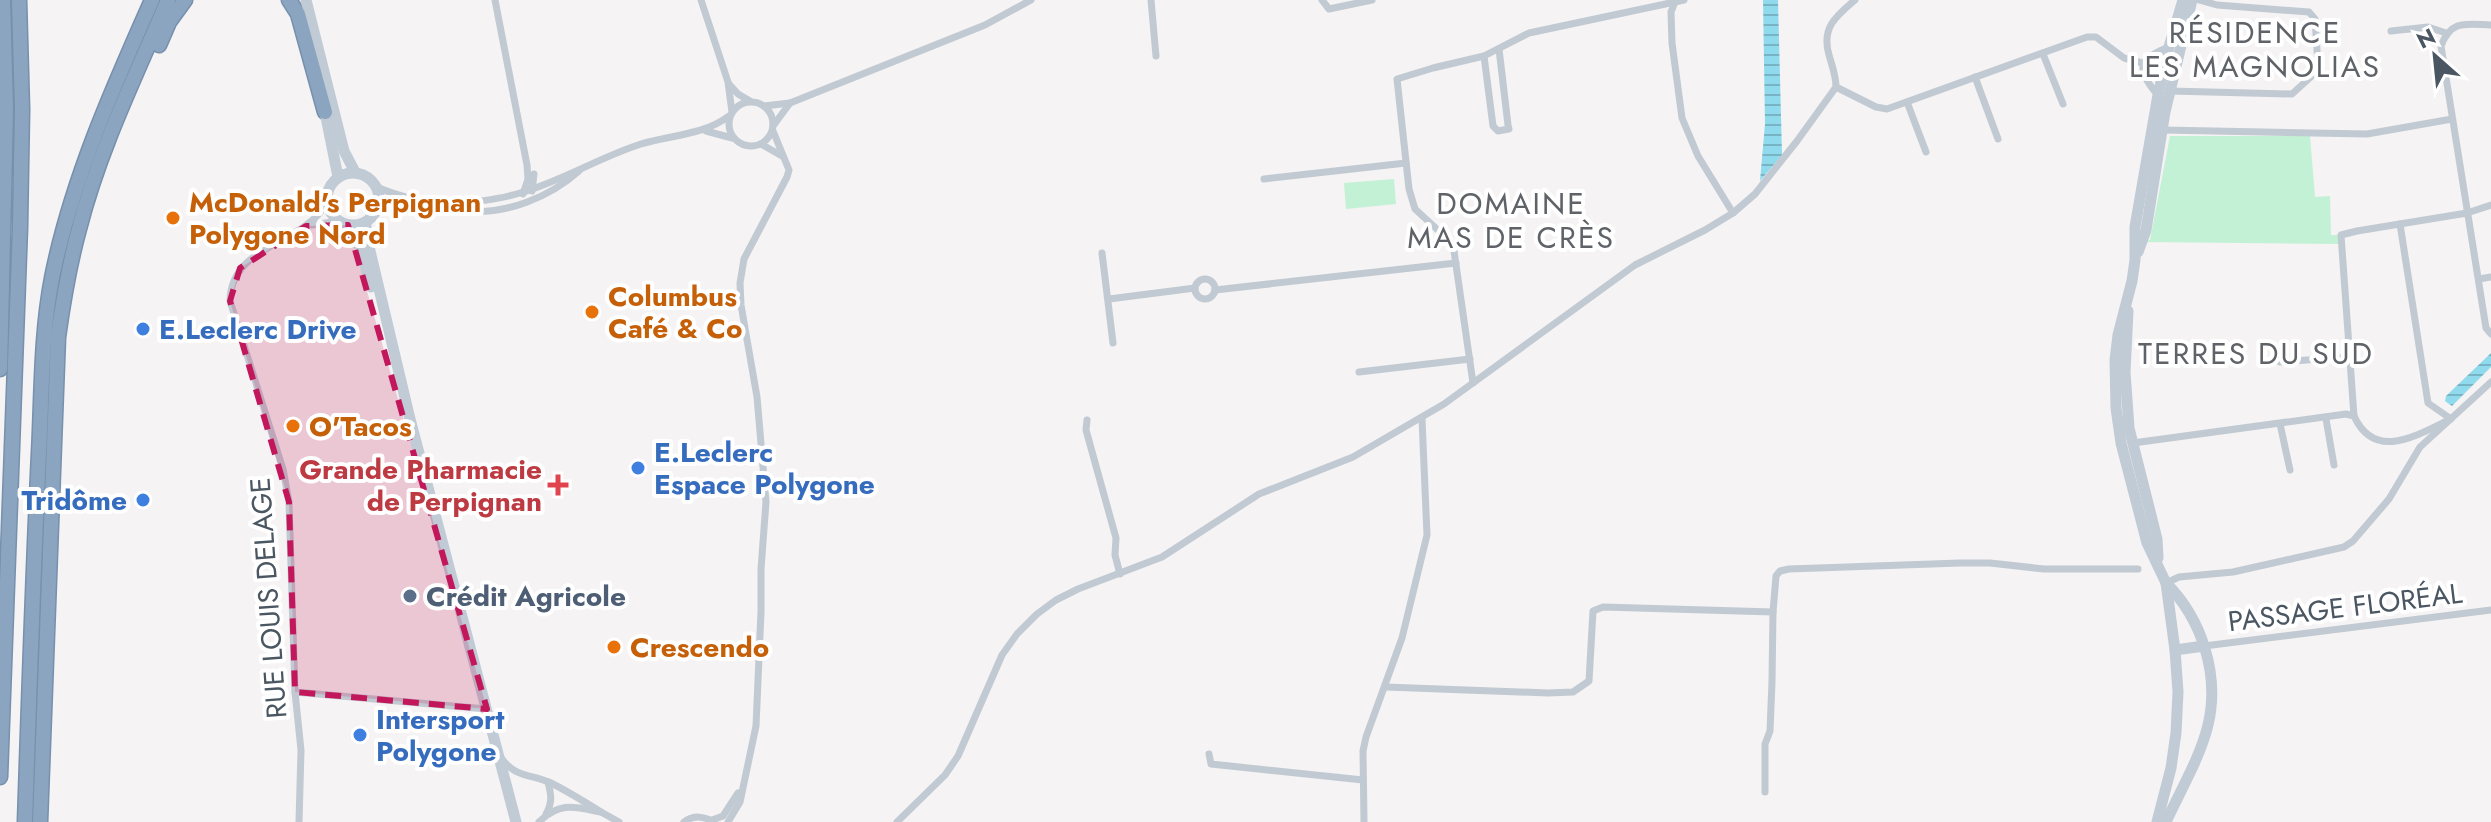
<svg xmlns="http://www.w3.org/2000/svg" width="2491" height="822" font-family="Jost,sans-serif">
<defs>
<pattern id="water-rules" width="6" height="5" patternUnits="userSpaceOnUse" patternTransform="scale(2)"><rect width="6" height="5" fill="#90daee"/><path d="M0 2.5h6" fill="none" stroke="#78b4c4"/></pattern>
</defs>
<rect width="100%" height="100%" fill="#f5f3f3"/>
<g fill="#c3f1d5">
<polygon points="2170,136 2310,136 2315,197 2330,196 2331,235 2342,235 2342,244 2144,242 2143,241 2150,240"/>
<polygon points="1394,179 1396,204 1346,209 1344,183"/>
</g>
<g fill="url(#water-rules)">
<polygon points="1763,0 1778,0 1782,155 1760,181 1765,124"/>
<polygon points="2491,353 2491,367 2452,406 2445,401 2446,396"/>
</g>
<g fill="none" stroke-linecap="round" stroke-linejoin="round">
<g stroke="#7690ad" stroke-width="17">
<g id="highway">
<polyline points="289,0 298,14 325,112"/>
<polyline points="159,45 169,22 185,0"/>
<polyline points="0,369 6,109 3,0"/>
<polyline points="0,777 20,227 22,109 19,0"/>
<path d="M25,822C29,699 33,576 39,453C42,396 41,335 52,278C71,182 112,90 152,0"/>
<path d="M40,822L58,337C63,301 69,265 79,229C99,150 136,75 168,0"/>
</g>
</g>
<g stroke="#c1cad2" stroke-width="7">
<polyline points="495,0 527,165 528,179 523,194"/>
<polyline points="701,0 728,82 732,112"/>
<polyline points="1151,0 1156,56"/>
<polyline points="1322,0 1329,9 1372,0"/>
<polyline points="1675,2 1671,12 1672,43 1682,118 1698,156 1733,213"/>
<path d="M2491,25C2466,24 2451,19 2441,46L2486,328L2491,334"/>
<polyline points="2391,31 2428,27 2446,33"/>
<polyline points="2043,54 2063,104"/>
<polyline points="1484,56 1493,126 1498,131 1509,129 1508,125 1499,49"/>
<polyline points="1975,77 1998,139"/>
<polyline points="729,84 738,94 750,101"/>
<polyline points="1836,87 1876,107 1887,109 2087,37 2096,37 2124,58 2168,70"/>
<polyline points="2170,91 2292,94 2314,74 2318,65 2315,19 2309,12 2217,5 2199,0"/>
<path d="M2158,95C2135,69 2138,59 2169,47"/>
<circle cx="751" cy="124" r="22"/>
<polyline points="1907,102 1926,152"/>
<polyline points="764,106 790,103 985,25 1031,0"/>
<polyline points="773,126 790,103"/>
<polyline points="2163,130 2367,134 2452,119"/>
<polyline points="706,131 732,138"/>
<polyline points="761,144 782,156"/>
<polyline points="1264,179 1406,163"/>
<path d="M377,187C396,196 416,199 436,203C446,206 456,210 466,211C506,215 550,197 579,171"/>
<polyline points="532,191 534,174"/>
<path d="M440,204C468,203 494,201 520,193C562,181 600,157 641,144C671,135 704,135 729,116"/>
<polyline points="378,208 402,198"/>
<polyline points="312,225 339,221"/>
<polyline points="1102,253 1113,343"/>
<polyline points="2479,279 2491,277"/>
<circle cx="1205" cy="289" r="10"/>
<polyline points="1215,290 1456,263"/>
<polyline points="1109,299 1195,288"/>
<polyline points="2280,362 2349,357"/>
<polyline points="1359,372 1470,359"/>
<polyline points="1473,383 1453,244 1415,209 1409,189 1397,79 1433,68 1484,56 1529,33 1684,0"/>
<polyline points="2354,416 2341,235 2357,231 2467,213 2491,205"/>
<polyline points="2326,419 2334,465"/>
<polyline points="1087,420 1086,430 1116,538 1115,555 1120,574"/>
<polyline points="2280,424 2290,470"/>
<path d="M2133,443L2346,414L2354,416C2375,462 2417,435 2451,419L2428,403L2400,224"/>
<polyline points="2166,583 2179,577 2233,572 2344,547 2353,541 2389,499 2420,447 2491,382"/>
<polyline points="2204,646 2491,610"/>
<polyline points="1386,687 1548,693 1573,692 1589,681 1593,611 1603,607 1773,612 1776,576 1780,571 1789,569 1960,563 1990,563 2044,569 2138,569"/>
<polyline points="295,692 487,709"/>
<polyline points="1209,754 1211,764 1363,780"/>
<path d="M502,759C516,778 532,774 551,783C569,792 585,802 601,812C575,807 560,801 539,822"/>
<polyline points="1765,792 1765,744 1770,731 1772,682 1773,612"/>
<polyline points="601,812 619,822"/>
<path d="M546,814C553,802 551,794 548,782"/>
<polyline points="712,820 723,816 738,793"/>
<path d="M299,822L301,750L295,692L289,502L283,469L230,301C231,244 302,246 327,203"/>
<path d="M684,822C693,815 704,816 714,822"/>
<polyline points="728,822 740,802 756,726 761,612 761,569 766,502 757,397 741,305 740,283 744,259 787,177 789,170 773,131"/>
<path d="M897,822L945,775L958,756L1002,655L1017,634L1037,614L1056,600L1078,589L1162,557L1259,494L1353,457L1444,404L1635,265L1705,230L1733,213L1755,194L1797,141L1836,87C1836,75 1832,66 1829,55C1821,28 1836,16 1855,0"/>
<polyline points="1364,822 1363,751 1366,737 1402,638 1427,535 1422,419"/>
</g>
<g stroke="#c1cbd6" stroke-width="11">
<polyline points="306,0 344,151 355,172"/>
<polyline points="326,105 325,112 338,177"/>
<circle cx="353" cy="199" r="26"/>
<polyline points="366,222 366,234 410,419 516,822"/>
<polyline points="348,225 361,249 371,287"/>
<polyline points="2138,252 2146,230 2165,112 2192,0"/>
<polyline points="2128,311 2125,372 2129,428 2157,539 2158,558"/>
<path d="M2166,583C2202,619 2220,675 2208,725C2200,758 2180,791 2166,822"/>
<polyline points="2175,650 2204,646"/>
<polyline points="2157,822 2171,768 2176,733 2178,692 2175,650 2166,583 2147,543 2121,443 2116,408 2115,360 2118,335 2132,281 2135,260 2135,227 2158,95 2169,47 2183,0"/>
</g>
<use href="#highway" stroke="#8ba5c1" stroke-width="14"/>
</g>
<path fill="#c2185b" fill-opacity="0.2" stroke="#c2185b" stroke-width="6" stroke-dasharray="16 10" stroke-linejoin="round" d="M348,225L487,709L295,692L289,502L230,301L240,268L306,226Z"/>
<g fill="#e8710a" stroke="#fff" stroke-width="3">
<circle cx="173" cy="218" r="8"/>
<circle cx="592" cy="312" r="8"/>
<circle cx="293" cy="426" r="8"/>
<circle cx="614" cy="647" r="8"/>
</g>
<g fill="#3f7fe0" stroke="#fff" stroke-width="3">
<circle cx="143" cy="329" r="8"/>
<circle cx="638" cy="468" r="8"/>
<circle cx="143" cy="500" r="8"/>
<circle cx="360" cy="735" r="8"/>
</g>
<path fill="#e0444e" stroke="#fff" stroke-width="3" d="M554 473h8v8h8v8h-8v8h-8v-8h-8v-8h8z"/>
<circle fill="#5c6f8a" stroke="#fff" stroke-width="3" cx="410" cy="596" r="8"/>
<g text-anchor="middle" stroke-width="8" stroke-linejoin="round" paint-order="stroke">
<g font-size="28" font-weight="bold" fill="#c56008" stroke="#fff" text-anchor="start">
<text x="189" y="212">McDonald's Perpignan<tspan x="189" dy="32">Polygone Nord</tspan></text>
<text x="608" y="306">Columbus<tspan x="608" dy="32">Café &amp; Co</tspan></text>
<text x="309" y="436">O'Tacos</text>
<text x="630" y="657">Crescendo</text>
</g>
<g font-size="28" font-weight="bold" fill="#366cbe" stroke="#fff" text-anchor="start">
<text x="159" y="339">E.Leclerc Drive</text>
<text x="654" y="462">E.Leclerc<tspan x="654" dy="32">Espace Polygone</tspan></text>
<text x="127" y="510" text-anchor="end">Tridôme</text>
<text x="376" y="729">Intersport<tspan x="376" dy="32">Polygone</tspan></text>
</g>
<g font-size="28" font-weight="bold" fill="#be3a42" stroke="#fff" text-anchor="end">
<text x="542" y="479">Grande Pharmacie<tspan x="542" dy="32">de Perpignan</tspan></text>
</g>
<g font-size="28" font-weight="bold" fill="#4e5e75" stroke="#fff" text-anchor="start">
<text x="426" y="606">Crédit Agricole</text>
</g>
<g font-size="28" fill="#4a5661" stroke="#fff">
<text transform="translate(268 598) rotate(-94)" y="10">RUE LOUIS DELAGE</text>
<text transform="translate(2345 607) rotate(-7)" y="10">PASSAGE FLORÉAL</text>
</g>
<g font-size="30" letter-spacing="2" fill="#5f6368" stroke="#fff">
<text x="2255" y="43">RÉSIDENCE<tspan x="2255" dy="34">LES MAGNOLIAS</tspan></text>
<text x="1511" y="214">DOMAINE<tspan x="1511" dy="34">MAS DE CRÈS</tspan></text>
<text x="2256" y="364">TERRES DU SUD</text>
</g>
</g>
<g transform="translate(2435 56) rotate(333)" stroke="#ffffff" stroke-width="6" paint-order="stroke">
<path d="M0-6L14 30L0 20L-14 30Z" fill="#4a5661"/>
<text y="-12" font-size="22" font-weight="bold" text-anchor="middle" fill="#4a5661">N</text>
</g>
</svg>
